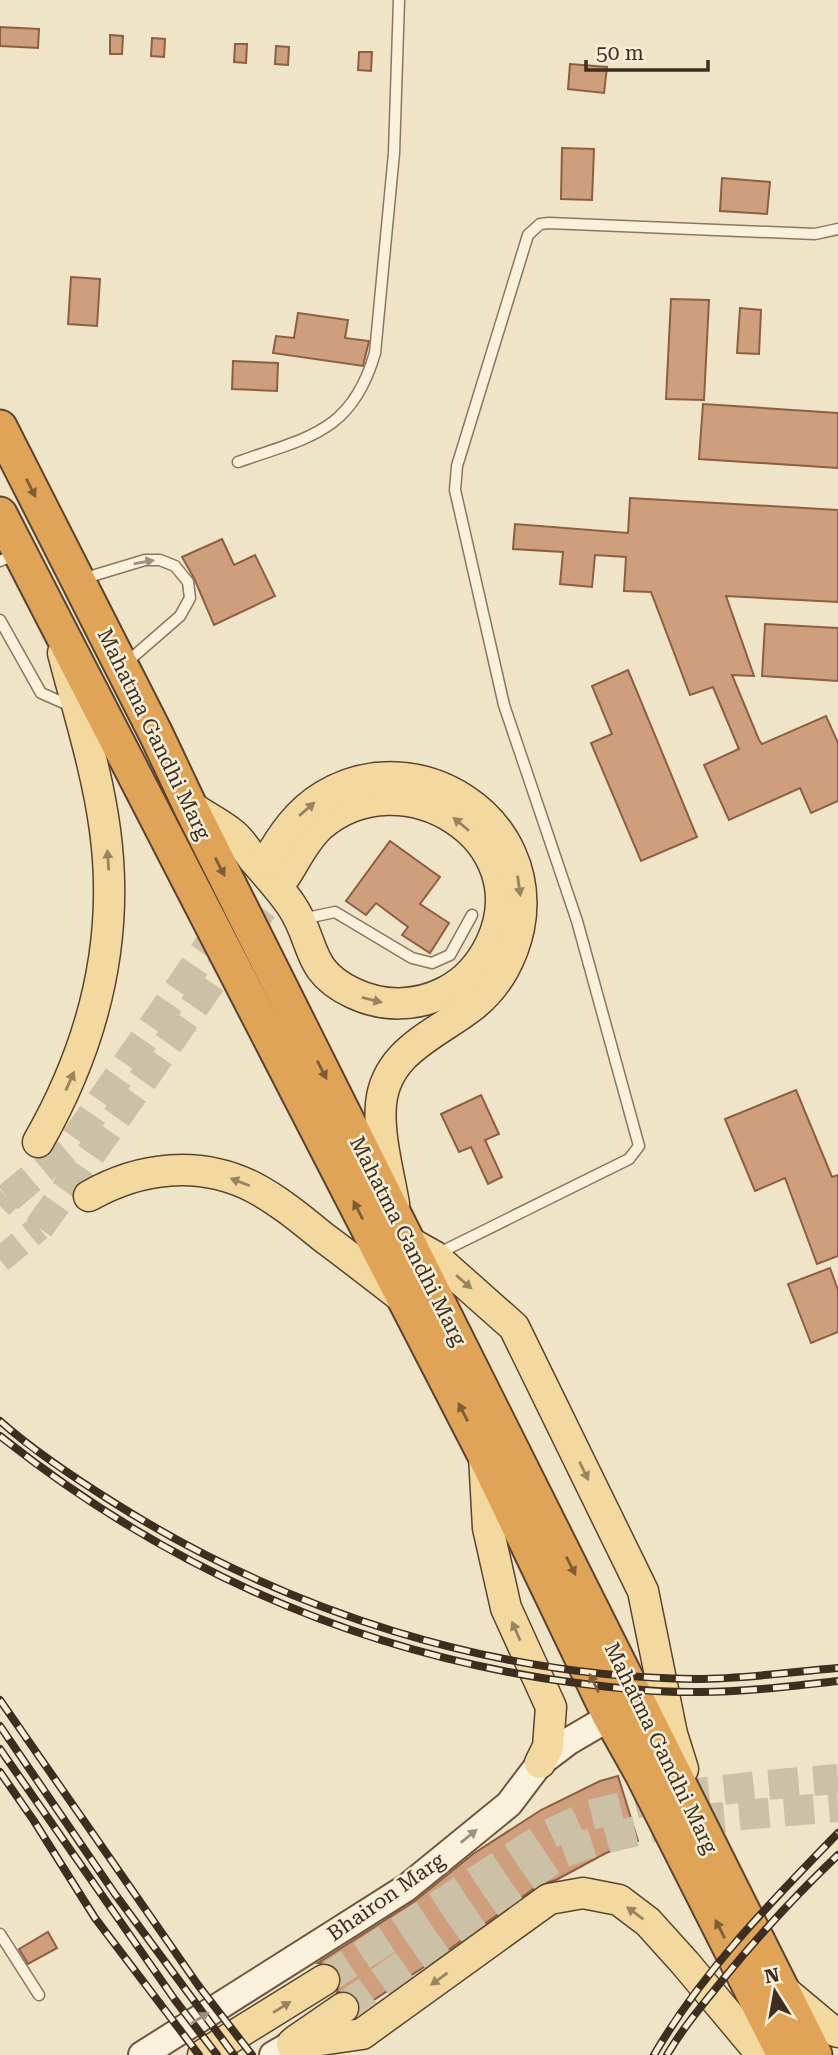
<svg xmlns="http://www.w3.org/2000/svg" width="838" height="2055" font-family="'Roboto Serif',serif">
<rect width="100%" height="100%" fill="#f0e4c8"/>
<g fill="#cf9f7d" stroke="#8d5f41" stroke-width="2">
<polygon points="0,27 39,29 38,48 0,46"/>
<polygon points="110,35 123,36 122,54 110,54"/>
<polygon points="152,38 165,39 164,57 151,56"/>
<polygon points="235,44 247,44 246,63 234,62"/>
<polygon points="276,46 289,47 288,65 275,64"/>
<polygon points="359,52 372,52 371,71 358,70"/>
<polygon points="570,64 607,67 604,93 568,89"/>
<polygon points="562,148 594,149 592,200 561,199"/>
<polygon points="722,178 770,182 767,214 720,211"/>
<polygon points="71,277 100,279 97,326 68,324"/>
<polygon points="671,299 709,300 704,400 666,399"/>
<polygon points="740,308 761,310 759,354 737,353"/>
<polygon points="298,313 348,320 345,338 369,341 363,366 273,353 276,336 294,338"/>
<polygon points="233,361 278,363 277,391 232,389"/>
<polygon points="703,404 838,413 838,468 699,459"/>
<polygon points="630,498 838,510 838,602 726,596 754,676 732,675 759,740 762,744 826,716 838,743 838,801 811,813 800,788 729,820 704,765 739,749 713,687 690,695 651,592 624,591 626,557 595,555 592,587 560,584 563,552 513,549 515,524 628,533"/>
<polygon points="222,539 234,565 255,555 275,596 214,625 194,578 182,557"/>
<polygon points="765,624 838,628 838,681 762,676"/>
<polygon points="628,670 697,837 641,861 591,743 612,734 592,686"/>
<polygon points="390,841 440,877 420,904 449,923 430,953 402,935 408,927 376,903 366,915 346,901"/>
<polygon points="796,1090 832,1177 838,1175 838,1256 817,1264 785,1178 755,1191 725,1119"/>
<polygon points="481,1095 499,1134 485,1140 502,1177 488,1184 471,1147 459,1152 441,1114"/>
<polygon points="830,1268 838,1290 838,1332 811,1343 788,1284"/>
<polygon points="618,1776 638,1841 606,1853 556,1880 539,1885 433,1961 360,2009 358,1999 351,1993 337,1992 341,1980 338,1970 332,1964 318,1963 415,1901 473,1854 541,1810 600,1781"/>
<polygon points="48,1932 57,1948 28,1964 19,1949"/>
</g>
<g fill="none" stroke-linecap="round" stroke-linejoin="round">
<g stroke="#ccc0a6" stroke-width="26" stroke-dasharray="26 13" stroke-linecap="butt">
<polyline points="0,1206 8,1198"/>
<polyline points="0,1260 39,1228"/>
</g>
<g stroke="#ccc0a6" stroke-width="30" stroke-dasharray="30 15" stroke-linecap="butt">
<polyline points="8,1198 72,1144 266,863"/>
<polyline points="39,1228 284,878"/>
<polyline points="324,1980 547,1835 590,1815 662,1797 766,1785 838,1779"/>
<path d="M343,2008L560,1854C649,1819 744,1815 838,1807"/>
</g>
<g stroke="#8d765c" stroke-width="13">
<g id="lane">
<path d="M238,462C308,437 352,433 375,353L394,153L399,0"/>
<polyline points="0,561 16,554"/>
<polyline points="82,579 145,560 160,560 175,566 188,582 190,598 180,616 126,663"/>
<polyline points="0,620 41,693 73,707"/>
<polyline points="302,919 335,912 412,958 432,963 450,955 472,915"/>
<polyline points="437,1254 629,1159 639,1146 577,921 504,705 455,490 457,466 528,235 540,224 549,223 815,234 838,229"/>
<polyline points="0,1934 39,1995"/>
</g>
</g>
<g stroke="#6f573f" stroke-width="30">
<g id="secondary">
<polyline points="142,2055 406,1888 509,1804 540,1763 569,1741 610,1717"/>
<polyline points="273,2055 292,2044"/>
</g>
</g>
<g stroke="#5b4430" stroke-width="33">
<g id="primary">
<path d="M190,806C204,816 221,824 234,835C242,842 248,852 254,860C267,875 280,889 291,905C316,941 304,970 353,993C382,1007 416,1007 445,992C465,982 481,964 491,943C539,839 402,755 320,826C304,841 296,860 284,878"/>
<path d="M266,863C281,837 297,812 324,796C417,740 540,818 519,928C513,957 498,985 475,1004C438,1034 386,1050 381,1104C378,1135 389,1174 394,1204"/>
<path d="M38,1142C93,1046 120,941 105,830C97,770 78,711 63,653"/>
<path d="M89,1196C140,1167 199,1160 253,1187C278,1200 301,1219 323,1237C350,1257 377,1278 404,1299"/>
<polyline points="409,1242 434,1256 514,1327 643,1591 672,1734 683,1769"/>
<polyline points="484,1455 488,1528 506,1608 551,1707 548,1747 540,1763"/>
<polyline points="782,1989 830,2029 838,2032"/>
<polyline points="295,2041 343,2008"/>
<polyline points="292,2044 362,2034 549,1899 583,1893 619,1900 648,1922 685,1963 762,2055"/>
<polyline points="203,2055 324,1980"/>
</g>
</g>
<g stroke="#5b4430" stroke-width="37">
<g id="highway">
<polyline points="0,427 156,734 190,806 815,2055"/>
<polyline points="0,514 483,1452 610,1717 642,1774 784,2055"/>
</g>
</g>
<use href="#lane" stroke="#faf1dc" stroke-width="10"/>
<use href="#secondary" stroke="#faf1dc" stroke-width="26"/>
<use href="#primary" stroke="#f3d9a0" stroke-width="30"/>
<use href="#highway" stroke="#e0a458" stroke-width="33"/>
<g stroke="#3d2e20" stroke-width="8">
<g id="rail">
<path d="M0,1421C35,1452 76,1479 116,1504C288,1612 492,1677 696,1679C743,1679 791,1672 838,1668"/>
<path d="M0,1436C160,1563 340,1645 542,1678C594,1686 648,1693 700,1692C746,1692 793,1686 838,1681"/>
<polyline points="0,1700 198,1985 252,2055"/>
<polyline points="0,1726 115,1894 234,2055"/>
<polyline points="0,1749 175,2000 217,2055"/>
<polyline points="0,1772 34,1821 95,1918 199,2055"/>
<path d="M654,2055C702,1972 771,1902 838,1833"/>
<path d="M667,2055C684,2026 704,2003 725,1977C760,1934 798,1893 838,1855"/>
</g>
</g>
<use href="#rail" stroke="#f7eed8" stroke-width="5" stroke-dasharray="16" stroke-linecap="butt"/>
</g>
<defs><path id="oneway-solid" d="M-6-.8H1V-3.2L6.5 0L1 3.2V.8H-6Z" transform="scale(1.75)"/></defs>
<g fill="#7e5d36">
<use href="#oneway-solid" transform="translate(31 488) rotate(63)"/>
<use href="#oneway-solid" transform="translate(220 867) rotate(63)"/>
<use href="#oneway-solid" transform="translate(322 1070) rotate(63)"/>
<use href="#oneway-solid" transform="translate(358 1210) rotate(-117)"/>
<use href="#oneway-solid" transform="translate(463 1412) rotate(-117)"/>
<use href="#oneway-solid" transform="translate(571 1566) rotate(63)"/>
<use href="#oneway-solid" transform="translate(594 1683) rotate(-116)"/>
<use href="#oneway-solid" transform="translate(720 1929) rotate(-117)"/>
</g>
<g fill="#9c907e">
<use href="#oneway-solid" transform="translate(144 562) rotate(-10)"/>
<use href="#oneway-solid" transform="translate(469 1836) rotate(-39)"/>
<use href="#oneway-solid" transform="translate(200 2018) rotate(-32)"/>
</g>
<g fill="#988460">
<use href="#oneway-solid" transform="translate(307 809) rotate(-41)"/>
<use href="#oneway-solid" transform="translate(461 824) rotate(-140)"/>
<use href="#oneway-solid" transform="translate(108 860) rotate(-94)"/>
<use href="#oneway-solid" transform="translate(519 886) rotate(82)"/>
<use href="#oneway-solid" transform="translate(372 1000) rotate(14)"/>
<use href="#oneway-solid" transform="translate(70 1081) rotate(-66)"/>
<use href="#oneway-solid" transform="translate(240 1182) rotate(-159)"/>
<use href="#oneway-solid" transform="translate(464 1282) rotate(41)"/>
<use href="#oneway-solid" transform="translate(584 1471) rotate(64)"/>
<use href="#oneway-solid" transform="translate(516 1631) rotate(-114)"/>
<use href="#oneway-solid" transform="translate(635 1913) rotate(-143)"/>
<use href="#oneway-solid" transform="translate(439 1979) rotate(144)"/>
<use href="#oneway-solid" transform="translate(282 2007) rotate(-32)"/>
</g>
<g text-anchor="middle" stroke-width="5" stroke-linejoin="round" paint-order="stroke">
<g font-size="21" fill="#3d2e20" stroke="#f7eed8">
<text transform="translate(154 734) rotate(64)" y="7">Mahatma Gandhi Marg</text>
<text transform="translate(408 1241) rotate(63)" y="7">Mahatma Gandhi Marg</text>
<text transform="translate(661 1748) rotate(64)" y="7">Mahatma Gandhi Marg</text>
<text transform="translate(386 1897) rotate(-35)" y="7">Bhairon Marg</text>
</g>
</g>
<g transform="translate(775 1992) rotate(349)" stroke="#f7eed8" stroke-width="5" paint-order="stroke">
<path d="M0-5L12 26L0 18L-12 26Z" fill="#3d2e20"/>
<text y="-10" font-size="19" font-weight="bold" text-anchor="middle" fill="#3d2e20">N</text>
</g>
<path d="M586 60v10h122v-10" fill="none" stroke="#3d2e20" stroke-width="3.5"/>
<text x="596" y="60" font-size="21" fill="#3d2e20" stroke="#f7eed8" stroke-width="5" paint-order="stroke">50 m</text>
</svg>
